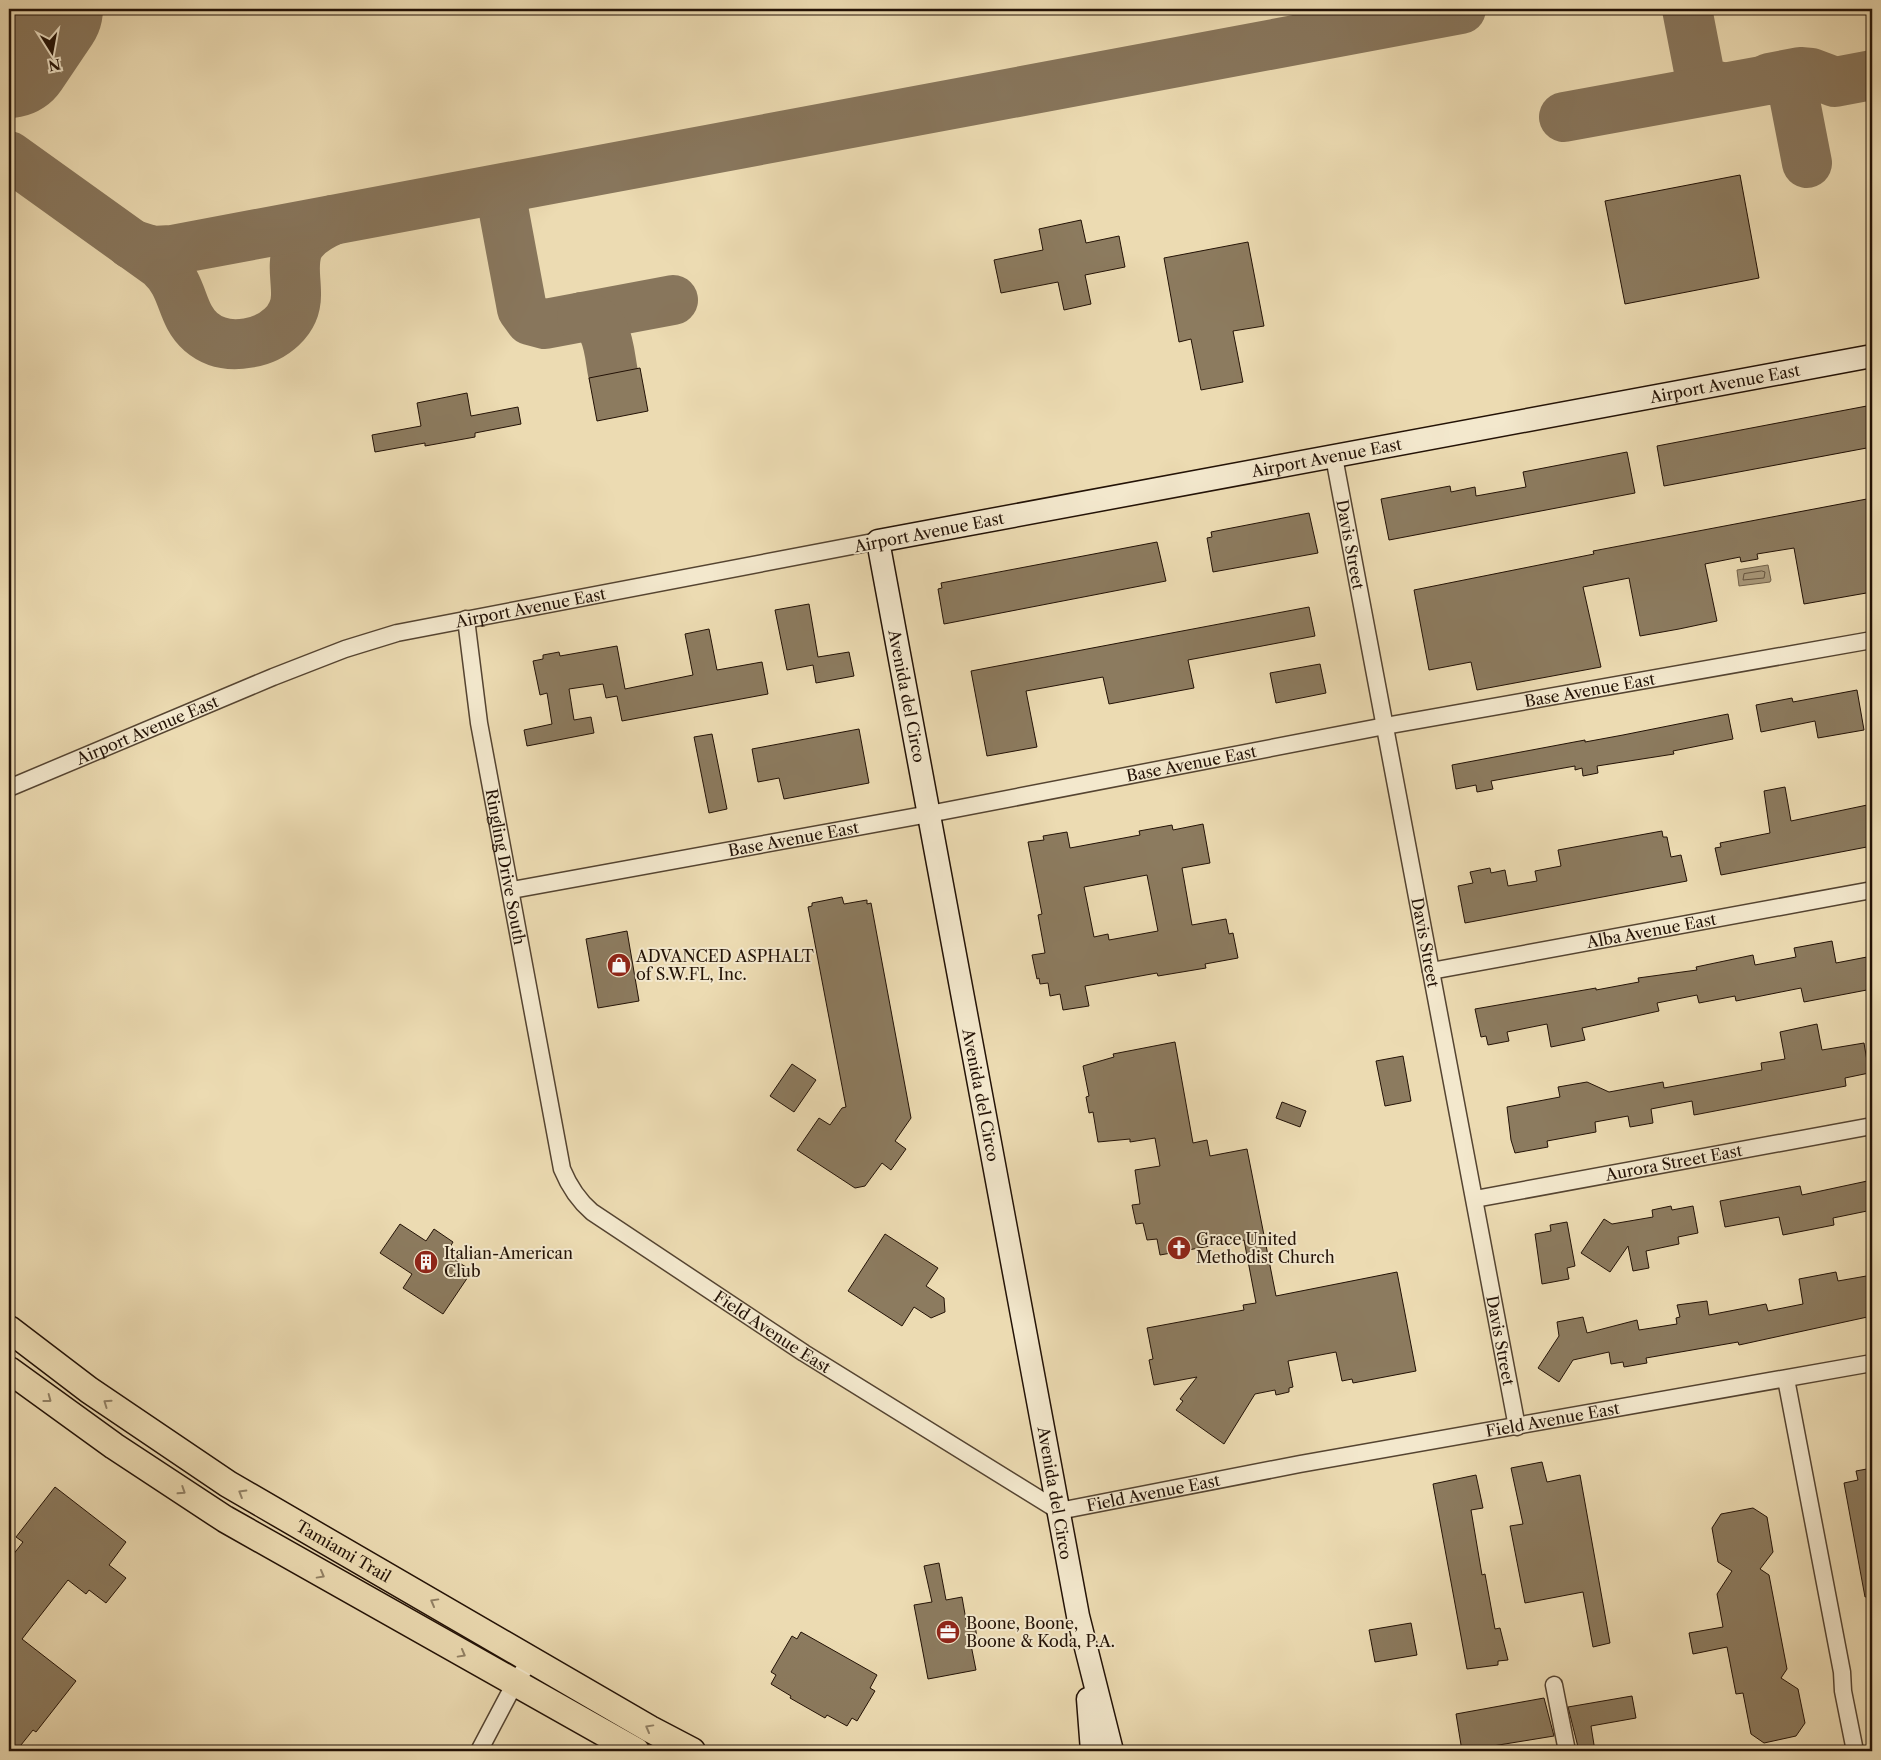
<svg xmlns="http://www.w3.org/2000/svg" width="1881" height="1760" font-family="'Libre Caslon Text',serif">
<rect width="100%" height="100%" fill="#ecdbb2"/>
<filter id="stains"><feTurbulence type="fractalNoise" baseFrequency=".004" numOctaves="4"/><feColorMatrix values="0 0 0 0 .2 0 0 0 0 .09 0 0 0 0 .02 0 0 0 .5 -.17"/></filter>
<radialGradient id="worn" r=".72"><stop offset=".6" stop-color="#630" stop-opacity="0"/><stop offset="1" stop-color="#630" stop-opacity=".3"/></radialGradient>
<polygon fill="#a89778" stroke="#73624a" points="1768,565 1771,580 1770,582 1739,586 1737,570"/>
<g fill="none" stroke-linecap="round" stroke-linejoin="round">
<polygon stroke="#66543f" stroke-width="1" points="1762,571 1765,572 1764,578 1743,580 1744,574"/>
<g stroke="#88765c" stroke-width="50">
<polyline points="1687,9 1700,76 1707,83 1721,87"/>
<polyline points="9,60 44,9"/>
<polyline points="1769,78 1800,72 1811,73 1835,82 1872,75"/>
<polyline points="1564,117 1778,78 1788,84 1793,91 1807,163"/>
<path d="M9,156L161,265C185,287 180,314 201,332C215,344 231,346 248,343C273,339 297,321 296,293C296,277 292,264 298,248C305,234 319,226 333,220"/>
<polyline points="517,186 507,194 503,207 522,309 530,320 545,324 673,300"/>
<polyline points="131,244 153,251 172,250 1461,9"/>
<path d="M582,317C609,317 609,354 613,373"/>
</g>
<polyline stroke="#88765c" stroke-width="126" points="9,55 40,9"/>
</g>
<g fill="#8c7b5f" stroke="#231206" fill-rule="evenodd">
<polygon points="1740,175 1759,278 1625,304 1605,201"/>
<polygon points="1081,220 1086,243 1119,236 1125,267 1085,275 1091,304 1064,310 1058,282 1001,293 994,260 1043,250 1039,229"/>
<polygon points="1248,242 1264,326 1233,331 1243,382 1201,390 1191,339 1179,342 1164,258"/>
<polygon points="640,368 648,411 597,421 589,378"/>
<polygon points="467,393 471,416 518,407 521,424 475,433 475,437 425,446 425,443 375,452 372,435 421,426 417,403"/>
<polygon points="1872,405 1872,447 1664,486 1657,446"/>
<polygon points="1627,452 1635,493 1389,540 1381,499 1450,486 1451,492 1475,487 1476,496 1526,487 1523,472"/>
<polygon points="1872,498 1872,592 1804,604 1794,548 1757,554 1758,559 1741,562 1740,557 1705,564 1717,621 1679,629 1640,636 1629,578 1583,587 1601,667 1477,690 1471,662 1429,670 1414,590 1594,554 1593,551"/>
<polygon points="1309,513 1318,553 1213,572 1207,538 1212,537 1211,532"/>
<polygon points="1157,542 1166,581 944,624 938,589 942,588 941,583"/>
<polygon points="809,604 818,657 849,652 854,676 816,683 813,665 787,670 775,610"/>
<polygon points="1309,607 1315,636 1188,660 1194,688 1109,704 1103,677 1026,691 1037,747 987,756 971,671"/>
<polygon points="709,629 717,670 762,662 768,694 622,721 617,696 606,698 603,684 569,689 574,720 591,717 594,733 527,746 524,730 552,724 547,693 540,695 533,661 543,659 543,655 559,652 560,656 617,646 625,689 693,675 685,634"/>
<polygon points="1320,664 1326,693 1276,703 1270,673"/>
<polygon points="1857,690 1864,730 1818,738 1815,721 1761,732 1756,705 1792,698 1793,702"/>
<polygon points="1728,714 1733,739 1673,751 1674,754 1597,766 1598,773 1583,776 1582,768 1575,770 1575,766 1491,781 1493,789 1477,792 1476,785 1456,789 1452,765 1585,740 1585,742 1623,735"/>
<polygon points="859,729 869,783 784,799 779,778 758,782 752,749"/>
<polygon points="712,734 727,809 709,813 694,737"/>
<polygon points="1785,787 1791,821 1872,804 1872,846 1721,875 1715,848 1721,847 1720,843 1770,833 1764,791"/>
<path d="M1203,824L1210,863L1182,868L1192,925L1226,919L1229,934L1233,933L1238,958L1205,964L1206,968L1158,976L1157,973L1085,986L1089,1006L1063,1010L1060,994L1050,996L1048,983L1040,984L1039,978L1037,979L1032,955L1045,953L1038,915L1042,914L1028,842L1044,840L1043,836L1067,832L1070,848L1140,835L1139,831L1172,825L1173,830ZM1147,875L1158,931L1109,940L1108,934L1094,937L1084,887Z"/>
<polygon points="1662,831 1663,837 1667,837 1671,857 1681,855 1687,881 1465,923 1458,886 1473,883 1470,872 1490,868 1491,873 1505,870 1508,886 1537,881 1535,871 1561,866 1558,850"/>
<polygon points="842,897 844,904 867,900 867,904 871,903 911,1118 895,1141 906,1149 891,1170 882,1163 865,1186 855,1188 797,1150 819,1118 830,1125 842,1108 846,1107 808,907 812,906 812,903"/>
<polygon points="627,931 639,1001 598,1008 586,939"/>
<polygon points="1832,941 1836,963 1872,956 1872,989 1804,1002 1801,988 1736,1001 1735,996 1699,1003 1697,995 1657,1003 1659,1011 1582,1028 1585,1040 1551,1047 1547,1024 1507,1032 1509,1041 1488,1045 1486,1036 1481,1037 1475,1009 1596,988 1596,990 1639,982 1638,978 1697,970 1696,967 1753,955 1755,965 1796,957 1794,948"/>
<polygon points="1817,1024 1822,1050 1864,1043 1869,1073 1845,1078 1846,1086 1694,1115 1692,1101 1651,1109 1653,1123 1630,1127 1628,1116 1595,1122 1596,1132 1547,1141 1548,1147 1515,1153 1511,1140 1507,1107 1560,1097 1558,1087 1587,1082 1609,1092 1663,1082 1664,1088 1762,1070 1761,1063 1785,1059 1780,1032"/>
<polygon points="1175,1042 1193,1143 1207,1140 1210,1156 1247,1149 1276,1296 1397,1272 1416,1371 1353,1383 1352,1379 1342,1381 1336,1352 1288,1361 1293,1387 1289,1388 1289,1392 1276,1395 1275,1390 1255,1394 1224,1444 1176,1410 1183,1401 1180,1399 1197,1377 1154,1385 1149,1360 1153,1359 1147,1328 1244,1310 1243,1305 1256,1303 1244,1240 1160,1255 1157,1239 1147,1240 1143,1223 1136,1224 1132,1205 1140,1204 1135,1170 1160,1166 1155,1138 1130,1142 1130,1139 1098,1142 1093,1112 1089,1113 1086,1097 1089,1096 1083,1066 1114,1057 1113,1054"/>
<polygon points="1403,1056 1411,1101 1385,1106 1376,1061"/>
<polygon points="792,1064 816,1080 794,1112 770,1096"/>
<polygon points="1282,1102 1306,1111 1300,1127 1276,1118"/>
<polygon points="1872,1180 1872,1210 1833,1218 1834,1225 1783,1235 1779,1217 1725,1227 1720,1201 1800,1186 1802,1195"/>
<polygon points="1671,1206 1672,1210 1693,1206 1698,1233 1678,1237 1679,1244 1646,1251 1649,1268 1633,1271 1628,1246 1610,1272 1581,1253 1604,1219 1612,1224 1653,1217 1652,1210"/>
<polygon points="1567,1222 1575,1266 1567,1268 1569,1279 1542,1284 1535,1234 1551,1231 1550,1225"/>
<polygon points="400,1224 426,1241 434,1229 453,1242 446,1254 472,1271 443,1314 403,1288 412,1274 380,1253"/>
<polygon points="885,1234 938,1268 926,1286 944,1298 945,1312 931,1318 914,1307 902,1326 848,1291"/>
<polygon points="1836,1272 1838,1281 1872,1275 1872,1316 1739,1345 1738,1342 1646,1358 1647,1363 1624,1367 1623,1362 1611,1364 1609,1352 1573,1360 1559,1382 1538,1368 1559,1336 1557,1322 1583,1317 1587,1333 1637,1320 1639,1330 1677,1324 1676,1318 1680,1317 1677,1305 1707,1301 1709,1315 1766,1304 1768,1311 1803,1304 1799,1279"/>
<polygon points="1542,1462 1547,1482 1580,1475 1610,1643 1593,1647 1583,1592 1525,1603 1510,1526 1523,1524 1511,1468"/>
<polygon points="1872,1468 1872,1596 1865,1597 1844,1483 1858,1480 1856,1471"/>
<polygon points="1476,1475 1483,1508 1471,1510 1482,1575 1485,1574 1495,1629 1500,1628 1508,1660 1498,1661 1498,1665 1467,1669 1433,1484"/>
<polygon points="55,1487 126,1542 109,1565 126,1578 106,1603 89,1590 86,1594 68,1580 22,1639 76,1681 36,1732 33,1730 17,1750 9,1743 9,1560 23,1542 16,1537"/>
<polygon points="1753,1508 1767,1517 1773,1552 1760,1569 1769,1575 1787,1669 1781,1678 1798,1689 1805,1723 1796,1736 1764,1743 1751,1734 1743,1693 1736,1694 1727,1647 1693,1654 1689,1633 1723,1627 1717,1594 1732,1571 1718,1562 1712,1528 1721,1514"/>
<polygon points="939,1563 946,1600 962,1597 966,1620 974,1619 978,1644 971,1645 976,1670 928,1679 914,1605 932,1602 924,1566"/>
<polygon points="1411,1623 1417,1655 1375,1662 1369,1630"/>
<polygon points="801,1632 877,1675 870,1688 875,1691 857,1721 852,1718 847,1726 827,1715 825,1718 790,1698 791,1696 771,1684 776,1675 771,1672 792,1636 797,1639"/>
<polygon points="1632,1696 1636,1718 1591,1726 1595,1751 1579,1751 1568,1707"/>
<polygon points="1544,1698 1554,1736 1462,1751 1456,1714"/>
</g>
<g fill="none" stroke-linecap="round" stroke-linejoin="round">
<g stroke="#554431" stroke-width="19">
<g id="street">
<path id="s1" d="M1334,457L1517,1427"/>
<path id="s2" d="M466,619L479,723L562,1169C569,1186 578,1200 592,1212L804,1353L1059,1511L1300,1464L1872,1363"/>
<path id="s3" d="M9,788L273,677L345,649L397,633L878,541"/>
<path id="s4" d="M512,890L929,814L1385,726L1872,640"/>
<path id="s5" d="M1431,971L1872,890"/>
<path id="s6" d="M1475,1199L1872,1126"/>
<polyline points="1786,1379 1842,1672 1843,1691 1855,1751"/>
<polyline points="1554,1685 1567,1751"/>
<polyline points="479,1751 515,1683 531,1659"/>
</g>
</g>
<g stroke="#231206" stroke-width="25">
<g id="secondary">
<polyline points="1088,1699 1092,1751"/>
<path id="s7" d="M1112,1751L1078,1616L878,541L1872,356"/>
</g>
</g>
<g stroke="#231206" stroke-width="29">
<g id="primary">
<path id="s8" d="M9,1329L89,1390L228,1484L650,1729L692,1751"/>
<polyline points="9,1370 114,1446 225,1519 636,1751"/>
</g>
</g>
<use href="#street" stroke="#f3e8cd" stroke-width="16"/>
<use href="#secondary" stroke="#f3e8cd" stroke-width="22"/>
<use href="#primary" stroke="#ecdbb2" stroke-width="26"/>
</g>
<defs><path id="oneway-chevron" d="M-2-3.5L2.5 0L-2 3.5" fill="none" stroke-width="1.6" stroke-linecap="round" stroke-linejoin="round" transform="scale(1.25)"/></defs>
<g stroke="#928165">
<use href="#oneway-chevron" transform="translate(48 1399) rotate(37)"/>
<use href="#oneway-chevron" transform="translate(107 1403) rotate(-145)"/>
<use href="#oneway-chevron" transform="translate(182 1491) rotate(33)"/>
<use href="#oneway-chevron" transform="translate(242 1493) rotate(-149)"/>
<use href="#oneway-chevron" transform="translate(321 1575) rotate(29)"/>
<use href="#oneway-chevron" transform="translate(434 1602) rotate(-151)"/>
<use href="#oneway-chevron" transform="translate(462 1654) rotate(29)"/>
<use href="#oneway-chevron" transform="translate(649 1728) rotate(-151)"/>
</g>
<defs>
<g id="shop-disc" transform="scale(1.25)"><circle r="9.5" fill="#8f2418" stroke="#f3e8cd"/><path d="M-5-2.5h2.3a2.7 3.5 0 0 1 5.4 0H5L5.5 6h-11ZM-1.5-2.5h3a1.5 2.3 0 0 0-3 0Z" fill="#fff"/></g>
<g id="church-disc" transform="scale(1.25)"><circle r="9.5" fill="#8f2418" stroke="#f3e8cd"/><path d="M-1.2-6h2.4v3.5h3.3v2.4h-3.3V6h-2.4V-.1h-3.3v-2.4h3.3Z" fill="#fff"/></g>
<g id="building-disc" transform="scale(1.25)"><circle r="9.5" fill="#8f2418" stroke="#f3e8cd"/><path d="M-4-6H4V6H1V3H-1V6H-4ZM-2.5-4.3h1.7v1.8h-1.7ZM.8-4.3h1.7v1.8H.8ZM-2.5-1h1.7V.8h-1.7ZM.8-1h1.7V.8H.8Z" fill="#fff"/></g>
<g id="office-disc" transform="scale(1.25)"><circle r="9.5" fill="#8f2418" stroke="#f3e8cd"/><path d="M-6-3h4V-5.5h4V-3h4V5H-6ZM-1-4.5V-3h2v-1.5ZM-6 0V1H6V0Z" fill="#fff"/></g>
</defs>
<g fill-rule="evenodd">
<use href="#shop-disc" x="619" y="965"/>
<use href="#church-disc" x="1179" y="1248"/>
<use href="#building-disc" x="426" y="1262"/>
<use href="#office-disc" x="948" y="1632"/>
</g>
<g text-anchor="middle" stroke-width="4" stroke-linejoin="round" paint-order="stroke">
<g font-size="16" fill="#231206" stroke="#f3e8cd">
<text dy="6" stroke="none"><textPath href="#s7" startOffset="2094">Airport Avenue East</textPath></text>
<text dy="6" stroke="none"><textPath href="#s7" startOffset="1689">Airport Avenue East</textPath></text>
<text transform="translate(929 532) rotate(-11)" y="6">Airport Avenue East</text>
<text dy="6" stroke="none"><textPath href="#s1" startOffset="89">Davis Street</textPath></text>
<text dy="6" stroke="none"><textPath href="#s3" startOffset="554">Airport Avenue East</textPath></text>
<text dy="6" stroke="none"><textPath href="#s4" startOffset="1096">Base Avenue East</textPath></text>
<text transform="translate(907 696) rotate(79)" y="6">Avenida del Circo</text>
<text dy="6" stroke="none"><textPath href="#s3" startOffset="150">Airport Avenue East</textPath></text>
<text dy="6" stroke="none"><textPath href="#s4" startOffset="691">Base Avenue East</textPath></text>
<text dy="6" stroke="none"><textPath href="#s4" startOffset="286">Base Avenue East</textPath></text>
<text dy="6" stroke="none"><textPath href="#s2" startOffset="251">Ringling Drive South</textPath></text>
<text dy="6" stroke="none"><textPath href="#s5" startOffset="224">Alba Avenue East</textPath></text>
<text dy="6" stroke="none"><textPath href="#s1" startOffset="494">Davis Street</textPath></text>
<text transform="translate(981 1095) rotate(79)" y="6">Avenida del Circo</text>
<text dy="6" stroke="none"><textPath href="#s6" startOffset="202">Aurora Street East</textPath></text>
<text dy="6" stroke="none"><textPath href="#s2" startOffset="828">Field Avenue East</textPath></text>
<text dy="6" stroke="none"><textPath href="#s1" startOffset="899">Davis Street</textPath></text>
<text dy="6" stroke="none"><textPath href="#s2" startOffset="1668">Field Avenue East</textPath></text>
<text dy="6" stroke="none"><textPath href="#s2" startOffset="1262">Field Avenue East</textPath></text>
<text transform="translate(1055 1493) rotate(80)" y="6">Avenida del Circo</text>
<text dy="6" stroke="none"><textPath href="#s8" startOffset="402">Tamiami Trail</textPath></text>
</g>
<g font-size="16" fill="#231206" stroke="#f3e8cd" text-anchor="start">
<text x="636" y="962">ADVANCED ASPHALT<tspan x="636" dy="18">of S.W.FL, Inc.</tspan></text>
<text x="1196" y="1245">Grace United<tspan x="1196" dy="18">Methodist Church</tspan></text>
<text x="444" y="1259">Italian-American<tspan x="444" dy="18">Club</tspan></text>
<text x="966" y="1629">Boone, Boone,<tspan x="966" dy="18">Boone &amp; Koda, P.A.</tspan></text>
</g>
</g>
<rect width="1881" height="1760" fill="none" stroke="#ecdbb2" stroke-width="30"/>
<rect x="10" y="10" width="1861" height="1740" fill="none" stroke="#231206" stroke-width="2.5"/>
<rect x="15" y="15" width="1851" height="1730" fill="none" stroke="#231206"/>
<g transform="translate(52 52) rotate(169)" stroke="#f3e8cd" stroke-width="4" paint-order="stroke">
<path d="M0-4L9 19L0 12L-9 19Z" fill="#231206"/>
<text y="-8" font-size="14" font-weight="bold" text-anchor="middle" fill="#231206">N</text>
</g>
<rect width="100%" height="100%" filter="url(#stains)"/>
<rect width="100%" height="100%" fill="url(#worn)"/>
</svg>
